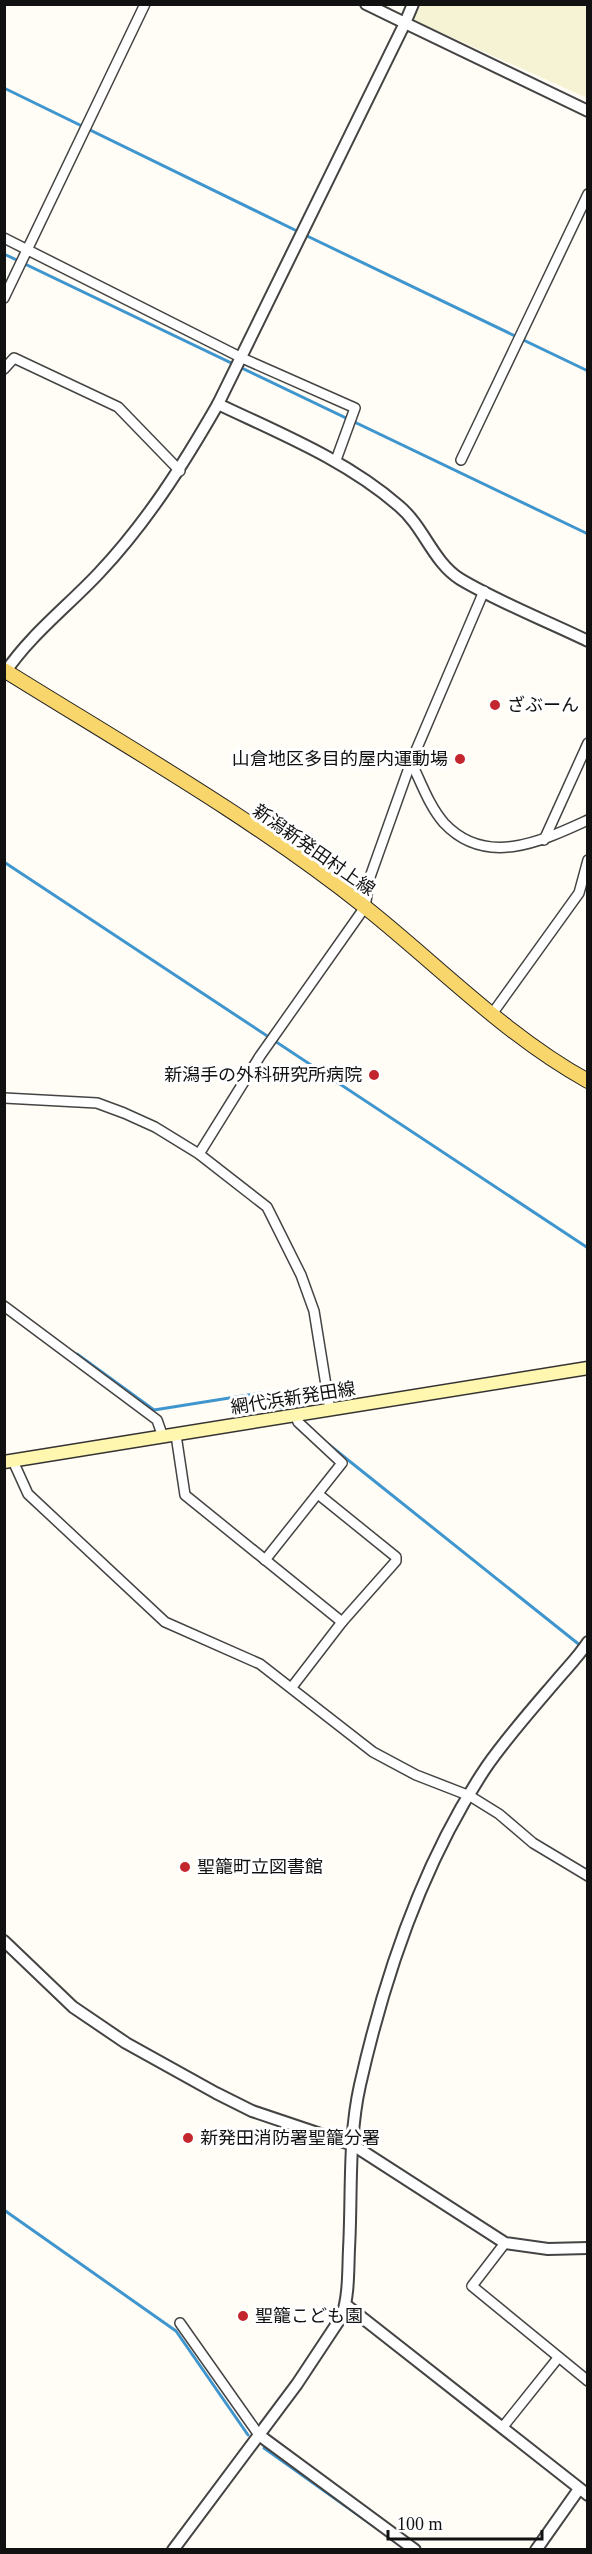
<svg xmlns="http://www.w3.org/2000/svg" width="592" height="2554" font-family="'Times New Roman','Noto Sans JP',serif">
<rect width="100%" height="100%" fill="#fffdf5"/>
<polygon fill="#f6f3d4" points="421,5 587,5 587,98 413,20"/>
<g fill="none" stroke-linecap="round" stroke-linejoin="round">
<g stroke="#3f96cf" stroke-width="3">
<polyline points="4,88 299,232"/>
<polyline points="305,235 588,371"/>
<polyline points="4,254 588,534"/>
<polyline points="4,862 588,1248"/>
<polyline points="77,1354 154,1410 261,1393 287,1412"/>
<polyline points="328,1444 581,1646"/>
<polyline points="4,2210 176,2331 248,2435"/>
<polyline points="264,2448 382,2532"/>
</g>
<g stroke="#444" stroke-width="12">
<g id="minor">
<polyline points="4,238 242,358 355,408 336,460"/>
<polyline points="4,298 145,4"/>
<polyline points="4,369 14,358 118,407 180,471"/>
<polyline points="461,460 588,194"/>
<path d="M411,762C421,782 429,806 444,823C486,868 542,841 588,820"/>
<polyline points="544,840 588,743"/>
<polyline points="492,1014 579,893 588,860"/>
<polyline points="4,1098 97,1103 124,1113 155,1127 199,1154 267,1207 301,1275 314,1311 330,1410"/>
<polyline points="199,1154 260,1056 365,907 370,877 411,762 484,591"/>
<polyline points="4,1306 157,1420 163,1437"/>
<polyline points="176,1435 185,1495 342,1622 292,1687"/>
<polyline points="13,1461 28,1494 165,1622 260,1664 373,1752 416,1775 470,1796 499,1814 533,1843 588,1876"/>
<polyline points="318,1494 396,1557 396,1561 342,1622"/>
<polyline points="265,1560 342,1463 298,1422 296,1416"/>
<polyline points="505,2243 472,2286 588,2381"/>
<polyline points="180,2323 259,2435"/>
<polyline points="502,2428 558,2358"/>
</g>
</g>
<g stroke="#444" stroke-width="14">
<g id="tertiary">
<polyline points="366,4 405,23 413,4"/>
<polyline points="218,404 405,23 588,111"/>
<path d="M4,674C30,635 67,607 99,573C147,522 183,465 218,404C281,434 346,460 399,506C424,527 433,562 460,579C498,602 547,621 588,641"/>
<polyline points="4,1941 73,2007 126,2043 216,2093 252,2111 353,2145 505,2243 548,2249 588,2248"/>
<polyline points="346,2305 588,2495"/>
<polyline points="259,2435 415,2550"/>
<path d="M173,2550L297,2384L342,2316C349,2295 348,2271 349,2249C352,2195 348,2138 360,2085C385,1974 423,1861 487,1766C508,1736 532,1709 556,1681C566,1669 579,1656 588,1642"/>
<polyline points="536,2550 579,2489"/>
</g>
</g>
<g stroke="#333" stroke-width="15">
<polyline id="secondary" points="4,1462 588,1368"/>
</g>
<g stroke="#222" stroke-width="16">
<path id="primary" d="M4,670C126,746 253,818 365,907C438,965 506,1036 588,1081"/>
</g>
<use href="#minor" stroke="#fff" stroke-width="9"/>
<use href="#tertiary" stroke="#fff" stroke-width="10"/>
<use href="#secondary" stroke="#fff6b0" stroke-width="12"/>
<use href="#primary" stroke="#f9d66b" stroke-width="14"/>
</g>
<g fill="#c4262e" stroke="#fff" stroke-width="2">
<circle cx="495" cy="705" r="6"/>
<circle cx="460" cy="759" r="6"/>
<circle cx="374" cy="1075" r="6"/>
<circle cx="185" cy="1867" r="6"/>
<circle cx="188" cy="2138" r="6"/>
<circle cx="243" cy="2316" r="6"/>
</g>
<g text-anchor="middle" stroke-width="6" stroke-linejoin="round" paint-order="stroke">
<g font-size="18" fill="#111" stroke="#fff" text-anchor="start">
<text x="507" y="711">ざぶーん</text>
<text x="448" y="765" text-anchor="end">山倉地区多目的屋内運動場</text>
<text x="362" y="1081" text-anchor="end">新潟手の外科研究所病院</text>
<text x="197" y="1873">聖籠町立図書館</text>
<text x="200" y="2144">新発田消防署聖籠分署</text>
<text x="255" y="2322">聖籠こども園</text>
</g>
<g font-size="18" fill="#111" stroke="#fff">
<text transform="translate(314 850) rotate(35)" y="6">新潟新発田村上線</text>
<text transform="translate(293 1398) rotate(-9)" y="6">網代浜新発田線</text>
</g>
</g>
<rect width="592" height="2554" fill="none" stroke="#111111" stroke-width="12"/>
<path d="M388 2530v9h154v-9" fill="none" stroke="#111111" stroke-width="3"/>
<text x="397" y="2530" font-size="18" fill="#111111" stroke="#ffffff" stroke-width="4.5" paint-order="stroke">100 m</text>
</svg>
